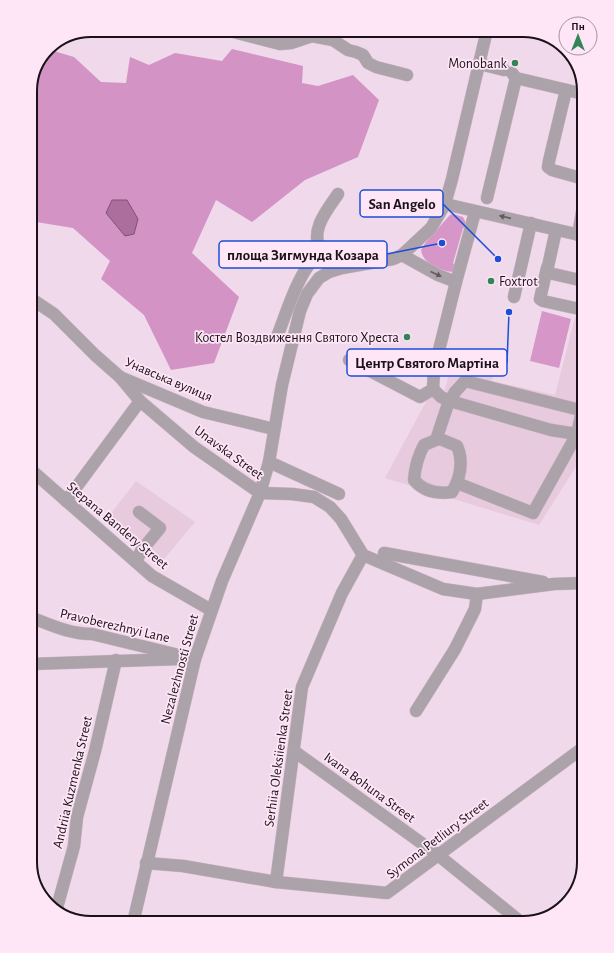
<svg xmlns="http://www.w3.org/2000/svg" width="614" height="953" font-family="'Alegreya Sans',sans-serif">
<rect width="100%" height="100%" fill="#f0d9ea"/>
<g fill="#e8cadf">
<polygon points="575,317 584,322 584,454 539,525 385,478 429,396 439,400 441,397 445,389 453,357 495,368 492,381 555,395"/>
<polygon points="136,481 195,522 158,566 105,521"/>
</g>
<g fill="#d696c7">
<path d="M453,214L463,217L468,227L463,228L453,263L456,267L455,270L452,272C440,270 423,264 421,250L426,242L450,215Z"/>
<polygon points="542,311 571,319 559,368 530,361"/>
</g>
<polygon fill="#d393c4" points="47,49 74,57 101,82 126,83 130,57 149,65 175,53 222,61 232,49 303,66 302,83 318,86 353,75 379,100 358,157 305,180 252,222 216,200 192,253 239,297 214,363 171,370 144,315 101,279 110,261 73,228 30,221 30,87"/>
<polygon fill="#ab6e9d" stroke="#805275" points="112,200 127,200 138,219 134,234 125,236 106,213"/>
<g fill="none" stroke-linecap="round" stroke-linejoin="round">
<g stroke="#c9b5c4" stroke-width="13">
<g id="minor">
<polyline points="226,30 280,44 291,43 312,36 333,40 348,50 356,52 363,55 368,63 376,67 407,75"/>
<polyline points="480,64 504,70"/>
<polyline points="512,73 516,78 584,94"/>
<polyline points="566,90 549,161 548,167 552,170 584,179"/>
<polyline points="487,198 516,78"/>
<polyline points="445,204 584,236"/>
<polyline points="556,230 547,271 549,273 584,281"/>
<polyline points="578,235 584,201"/>
<polyline points="321,251 338,258 358,264"/>
<polyline points="402,255 438,275 456,282 475,212"/>
<polyline points="547,268 540,299 543,301 584,310"/>
<polyline points="514,297 531,223"/>
<polyline points="30,298 54,314 95,355 120,377 203,412 274,429"/>
<path d="M277,337C287,311 299,269 321,251C309,231 327,210 338,194"/>
<polyline points="349,360 420,397 433,389 434,370 456,282"/>
<polyline points="393,363 429,367 434,370"/>
<polyline points="120,377 140,401 194,447 260,493 292,494 314,497 330,507 341,519 363,555 443,589 477,594 554,584 584,583"/>
<path d="M433,389L441,397L450,401L447,407L436,440L424,445C418,456 415,467 414,480C424,492 438,494 452,492C460,479 464,461 457,446L440,439L436,440"/>
<polyline points="577,434 551,430 450,401 455,392 465,381 584,411"/>
<polyline points="269,462 339,494"/>
<polyline points="30,469 152,576 211,610"/>
<polyline points="457,483 533,513 577,434 582,411"/>
<polyline points="66,501 140,401"/>
<polyline points="384,553 543,582"/>
<polyline points="136,562 141,551 160,528 139,512"/>
<path d="M30,617C51,625 69,634 92,634L195,659"/>
<polyline points="30,665 31,664 178,659"/>
<polyline points="416,711 455,649 475,609 477,594"/>
<polyline points="294,751 438,855 522,923"/>
<polyline points="146,863 183,866 276,882 387,893 584,747"/>
<polyline points="276,882 302,687 342,593 363,555"/>
<polyline points="56,911 74,846 77,817 95,751 116,660"/>
<polyline points="133,923 195,659 222,581 260,493 269,462 282,385 300,311 307,294 319,278 329,272 342,268 393,259 402,255 431,228 445,204 452,179 487,30"/>
</g>
</g>
<use href="#minor" stroke="#aca2a9" stroke-width="12"/>
</g>
<defs><path id="oneway-solid" d="M-6-.8H1V-3.2L6.5 0L1 3.2V.8H-6Z"/></defs>
<g fill="#635a60">
<use href="#oneway-solid" transform="translate(505 217) rotate(-167)"/>
<use href="#oneway-solid" transform="translate(436 274) rotate(24)"/>
</g>
<g fill="#338557" stroke="#fee6f7" stroke-width="1.5">
<circle cx="515" cy="63" r="4"/>
<circle cx="491" cy="281" r="4"/>
<circle cx="407" cy="337" r="4"/>
</g>
<g text-anchor="middle" stroke-width="3.5" stroke-linejoin="round" paint-order="stroke">
<g font-size="14" fill="#1a1218" stroke="#fee6f7" text-anchor="end">
<text x="507" y="68">Monobank</text>
<text x="499" y="286" text-anchor="start">Foxtrot</text>
<text x="399" y="342">Костел Воздвиження Святого Хреста</text>
</g>
<g font-size="14" fill="#1a1218" stroke="#fee6f7">
<text transform="translate(169 379) rotate(23)" y="5">Унавська вулиця</text>
<text transform="translate(229 452) rotate(36)" y="5">Unavska Street</text>
<text transform="translate(118 525) rotate(40)" y="5">Stepana Bandery Street</text>
<text transform="translate(115 625) rotate(13)" y="5">Pravoberezhnyi Lane</text>
<text transform="translate(179 669) rotate(-75)" y="5">Nezalezhnosti Street</text>
<text transform="translate(278 758) rotate(-82)" y="5">Serhiia Oleksiienka Street</text>
<text transform="translate(72 782) rotate(-77)" y="5">Andriia Kuzmenka Street</text>
<text transform="translate(370 787) rotate(36)" y="5">Ivana Bohuna Street</text>
<text transform="translate(437 838) rotate(-37)" y="5">Symona Petliury Street</text>
</g>
</g>
<path d="M0 0H614V953H0ZM91 37H523A54 54 0 0 1 577 91V862A54 54 0 0 1 523 916H91A54 54 0 0 1 37 862V91A54 54 0 0 1 91 37Z" fill="#fee6f7" fill-rule="evenodd"/>
<path fill="none" stroke="#1a1218" stroke-width="2" d="M91 37H523A54 54 0 0 1 577 91V862A54 54 0 0 1 523 916H91A54 54 0 0 1 37 862V91A54 54 0 0 1 91 37Z"/>
<path fill="none" stroke="#1d4ed8" stroke-width="1.5" d="M498 259L443 204M442 243L387 254M509 312L507 363"/>
<g fill="#1d4ed8" stroke="#fee6f7" stroke-width="1.5">
<circle cx="498" cy="259" r="4"/>
<circle cx="442" cy="243" r="4"/>
<circle cx="509" cy="312" r="4"/>
</g>
<g fill="#fee6f7" stroke="#1d4ed8" stroke-width="1.5">
<rect x="360" y="190" width="83" height="27" rx="4"/>
<rect x="219" y="241" width="168" height="27" rx="4"/>
<rect x="347" y="349" width="160" height="27" rx="4"/>
</g>
<g font-size="15" text-anchor="middle" font-weight="bold" fill="#1a1218">
<text x="402" y="209">San Angelo</text>
<text x="303" y="260">площа Зигмунда Козара</text>
<text x="427" y="368">Центр Святого Мартіна</text>
</g>
<g transform="translate(578 36)"><circle r="19" fill="#fee6f7" stroke="#a3919e"/>
<path d="M0-3L7 15L0 10L-7 15Z" fill="#338557"/>
<text y="-6" font-size="11" font-weight="bold" text-anchor="middle" fill="#1a1218">Пн</text>
</g>
</svg>
